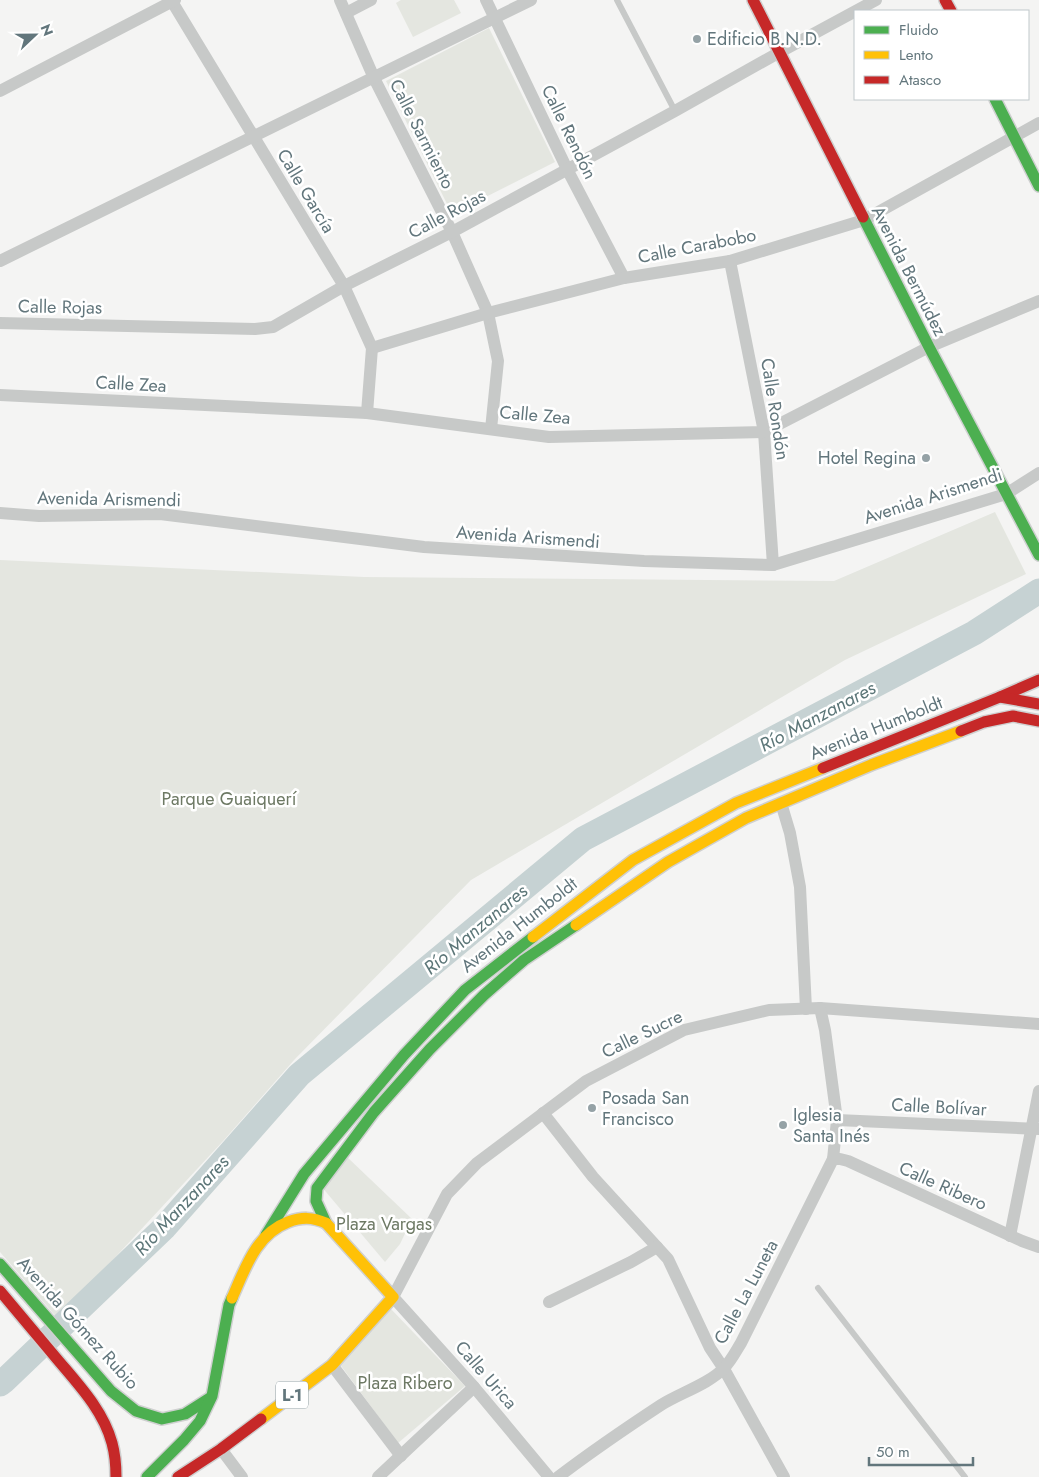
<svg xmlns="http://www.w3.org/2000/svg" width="1039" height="1477" font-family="Jost,sans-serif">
<rect width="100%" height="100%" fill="#f4f4f3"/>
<g fill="#e4e6e0">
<polygon points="401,0 454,0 461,13 413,37 396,3"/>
<polygon points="489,28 555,162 452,214 386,81"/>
<polygon points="995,512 1026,574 845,660 471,880 295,1059 224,1140 58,1319 0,1252 0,560 364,577 834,581"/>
<polygon points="347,1157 412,1219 400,1244 385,1262 321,1186"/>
<polygon points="389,1307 465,1386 398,1443 339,1363"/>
</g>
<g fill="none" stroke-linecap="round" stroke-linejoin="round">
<polyline stroke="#c6d2d3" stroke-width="25" points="0,1384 4,1381 164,1228 299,1075 583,839 974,633 1039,591"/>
<g stroke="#cfd0d0" stroke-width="14">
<g id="fast">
<polyline points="995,99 1039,186"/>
<polyline points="863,217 929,347 1039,555"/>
<polyline points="326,1223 316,1201 317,1188 374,1112 430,1049 484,995 524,960 576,925"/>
<polyline points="266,1235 304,1174 404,1055 465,990 533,937"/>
<polyline points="0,1264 111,1391 136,1411 162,1419 185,1414 210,1398"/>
<polyline points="147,1477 184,1440 200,1421 212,1396 229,1305 232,1298"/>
</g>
</g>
<g stroke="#cfd0d0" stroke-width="14">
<g id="slow">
<polyline points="576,925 668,862 746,818 871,765 961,731"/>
<polyline points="533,937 633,860 736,803 823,768"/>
<path d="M232,1298C245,1269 256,1234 288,1222C302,1217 312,1217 326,1223L393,1297L332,1365L261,1419"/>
</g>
</g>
<g stroke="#cfd0d0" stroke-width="14">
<g id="jam">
<polyline points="753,0 863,217"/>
<polyline points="945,0 951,11"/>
<polyline points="1000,697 1039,680"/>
<polyline points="961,731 984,722 1013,716 1039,721"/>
<polyline points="823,768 1000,697 1039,704"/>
<path d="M0,1291C19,1314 38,1336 57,1359C78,1384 103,1410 112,1443C115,1454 116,1465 116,1477"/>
<polyline points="178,1477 221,1449 261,1419"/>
</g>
</g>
<g stroke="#c7c9c8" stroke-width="6">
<polyline points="617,0 675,111"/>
<polyline points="818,1288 965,1477"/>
</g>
<g stroke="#c7c9c8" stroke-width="12">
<polyline points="171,0 344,286 372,348 367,413"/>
<polyline points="340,0 374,78 452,232 488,313 498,361 491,429"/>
<polyline points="486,0 567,169 624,278"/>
<polyline points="346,13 371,0"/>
<polyline points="0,91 175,0"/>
<polyline points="0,261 531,0"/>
<polyline points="730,261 764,432 773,565"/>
<polyline points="0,323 255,329 273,327 344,286 452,232 675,111 780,52 876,0"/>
<polyline points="372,348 488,313 624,278 730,261 864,220 1039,123"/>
<polyline points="0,395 367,413 549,437 764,432 929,347 1039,301"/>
<polyline points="0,513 39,516 160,514 424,547 644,561 773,565 1006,494 1039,473"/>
<polyline points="781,803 790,833 800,887 806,1009"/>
<polyline points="543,1113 593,1177 668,1259 710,1348 724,1369 784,1477"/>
<polyline points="837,1120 1039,1129"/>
<polyline points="833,1159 840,1159 848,1161 1022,1241 1039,1247"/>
<polyline points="1010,1236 1039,1091"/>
<polyline points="549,1302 631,1262 657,1247"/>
<polyline points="332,1365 401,1456"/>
<polyline points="221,1449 242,1477"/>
<polyline points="378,1477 474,1387"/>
<polyline points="549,1477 474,1387 393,1297 447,1194 477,1163 586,1081 684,1030 769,1010 820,1008 1039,1024"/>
<path d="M558,1477C591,1452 626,1428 661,1405C680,1393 709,1384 724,1368C731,1361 736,1351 741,1343L833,1159L837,1120L825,1030L820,1008"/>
</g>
<use href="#fast" stroke="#4caf50" stroke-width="11"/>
<use href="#slow" stroke="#ffc107" stroke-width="11"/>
<use href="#jam" stroke="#c62828" stroke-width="11"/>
</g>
<g fill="#95a2a6" stroke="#fff" stroke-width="2">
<circle cx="697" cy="39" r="5"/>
<circle cx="926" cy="458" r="5"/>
<circle cx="592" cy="1108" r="5"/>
<circle cx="783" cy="1125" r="5"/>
</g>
<g text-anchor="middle" stroke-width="5" stroke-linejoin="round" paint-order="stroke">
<rect fill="#fff" stroke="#919fa3" stroke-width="1" x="276" y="1381.5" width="32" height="27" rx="4"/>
<g font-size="16" font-weight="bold" fill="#62767c">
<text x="292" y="1401">L-1</text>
</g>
<g font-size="18" fill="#62767c" stroke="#fff" text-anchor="start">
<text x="707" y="45">Edificio B.N.D.</text>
<text x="916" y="464" text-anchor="end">Hotel Regina</text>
<text x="602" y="1104">Posada San<tspan x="602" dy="21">Francisco</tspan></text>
<text x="793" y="1121">Iglesia<tspan x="793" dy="21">Santa Inés</tspan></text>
</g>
<g font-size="18" fill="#62767c" stroke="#fff">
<text transform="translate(569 132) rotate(64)" y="6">Calle Rendón</text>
<text transform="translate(422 134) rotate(63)" y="6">Calle Sarmiento</text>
<text transform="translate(306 191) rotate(59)" y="6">Calle García</text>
<text transform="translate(447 214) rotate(-28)" y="6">Calle Rojas</text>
<text transform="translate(697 246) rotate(-11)" y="6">Calle Carabobo</text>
<text transform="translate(909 271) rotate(63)" y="6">Avenida Bermúdez</text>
<text transform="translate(60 307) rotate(1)" y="6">Calle Rojas</text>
<text transform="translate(131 384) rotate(3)" y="6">Calle Zea</text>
<text transform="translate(775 409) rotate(81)" y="6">Calle Rondón</text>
<text transform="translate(535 415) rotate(5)" y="6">Calle Zea</text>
<text transform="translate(933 496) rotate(-18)" y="6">Avenida Arismendi</text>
<text transform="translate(109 499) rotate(1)" y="6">Avenida Arismendi</text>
<text transform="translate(528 537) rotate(4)" y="6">Avenida Arismendi</text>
<text transform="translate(876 728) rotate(-22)" y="6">Avenida Humboldt</text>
<text transform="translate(519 925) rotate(-38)" y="6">Avenida Humboldt</text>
<text transform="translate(642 1034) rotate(-26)" y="6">Calle Sucre</text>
<text transform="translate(939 1107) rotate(3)" y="6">Calle Bolívar</text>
<text transform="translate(943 1186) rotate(24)" y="6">Calle Ribero</text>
<text transform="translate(746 1292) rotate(-62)" y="6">Calle La Luneta</text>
<text transform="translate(78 1323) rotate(48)" y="6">Avenida Gómez Rubio</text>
<text transform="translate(486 1375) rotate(49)" y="6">Calle Urica</text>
</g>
<g font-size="18" fill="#6d7964" stroke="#fff">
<text x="229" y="805">Parque Guaiquerí</text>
<text x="384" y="1230">Plaza Vargas</text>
<text x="405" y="1389">Plaza Ribero</text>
</g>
<g font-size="19" font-style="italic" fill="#5c7678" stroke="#fff">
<text transform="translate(817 716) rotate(-28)" y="7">Río Manzanares</text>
<text transform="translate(475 929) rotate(-40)" y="7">Río Manzanares</text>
<text transform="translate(181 1205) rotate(-47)" y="7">Río Manzanares</text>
</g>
</g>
<rect x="854" y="10" width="175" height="90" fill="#ffffff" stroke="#c0c8cb"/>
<rect x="864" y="26" width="25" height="8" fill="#4caf50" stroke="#c0c8cb"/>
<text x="899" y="35" font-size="15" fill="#62767c">Fluido</text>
<rect x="864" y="51" width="25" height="8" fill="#ffc107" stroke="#c0c8cb"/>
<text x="899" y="60" font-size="15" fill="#62767c">Lento</text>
<rect x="864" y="76" width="25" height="8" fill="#c62828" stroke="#c0c8cb"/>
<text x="899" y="85" font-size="15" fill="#62767c">Atasco</text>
<g transform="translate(35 35) rotate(68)" stroke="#ffffff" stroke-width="4" paint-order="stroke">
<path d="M0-4L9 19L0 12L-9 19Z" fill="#62767c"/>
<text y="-8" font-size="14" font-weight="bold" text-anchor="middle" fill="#62767c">N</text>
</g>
<path d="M869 1457v8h104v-8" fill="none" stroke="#62767c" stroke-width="2.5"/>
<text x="876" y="1457" font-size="15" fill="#62767c" stroke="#ffffff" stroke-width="4" paint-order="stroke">50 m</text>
</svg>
